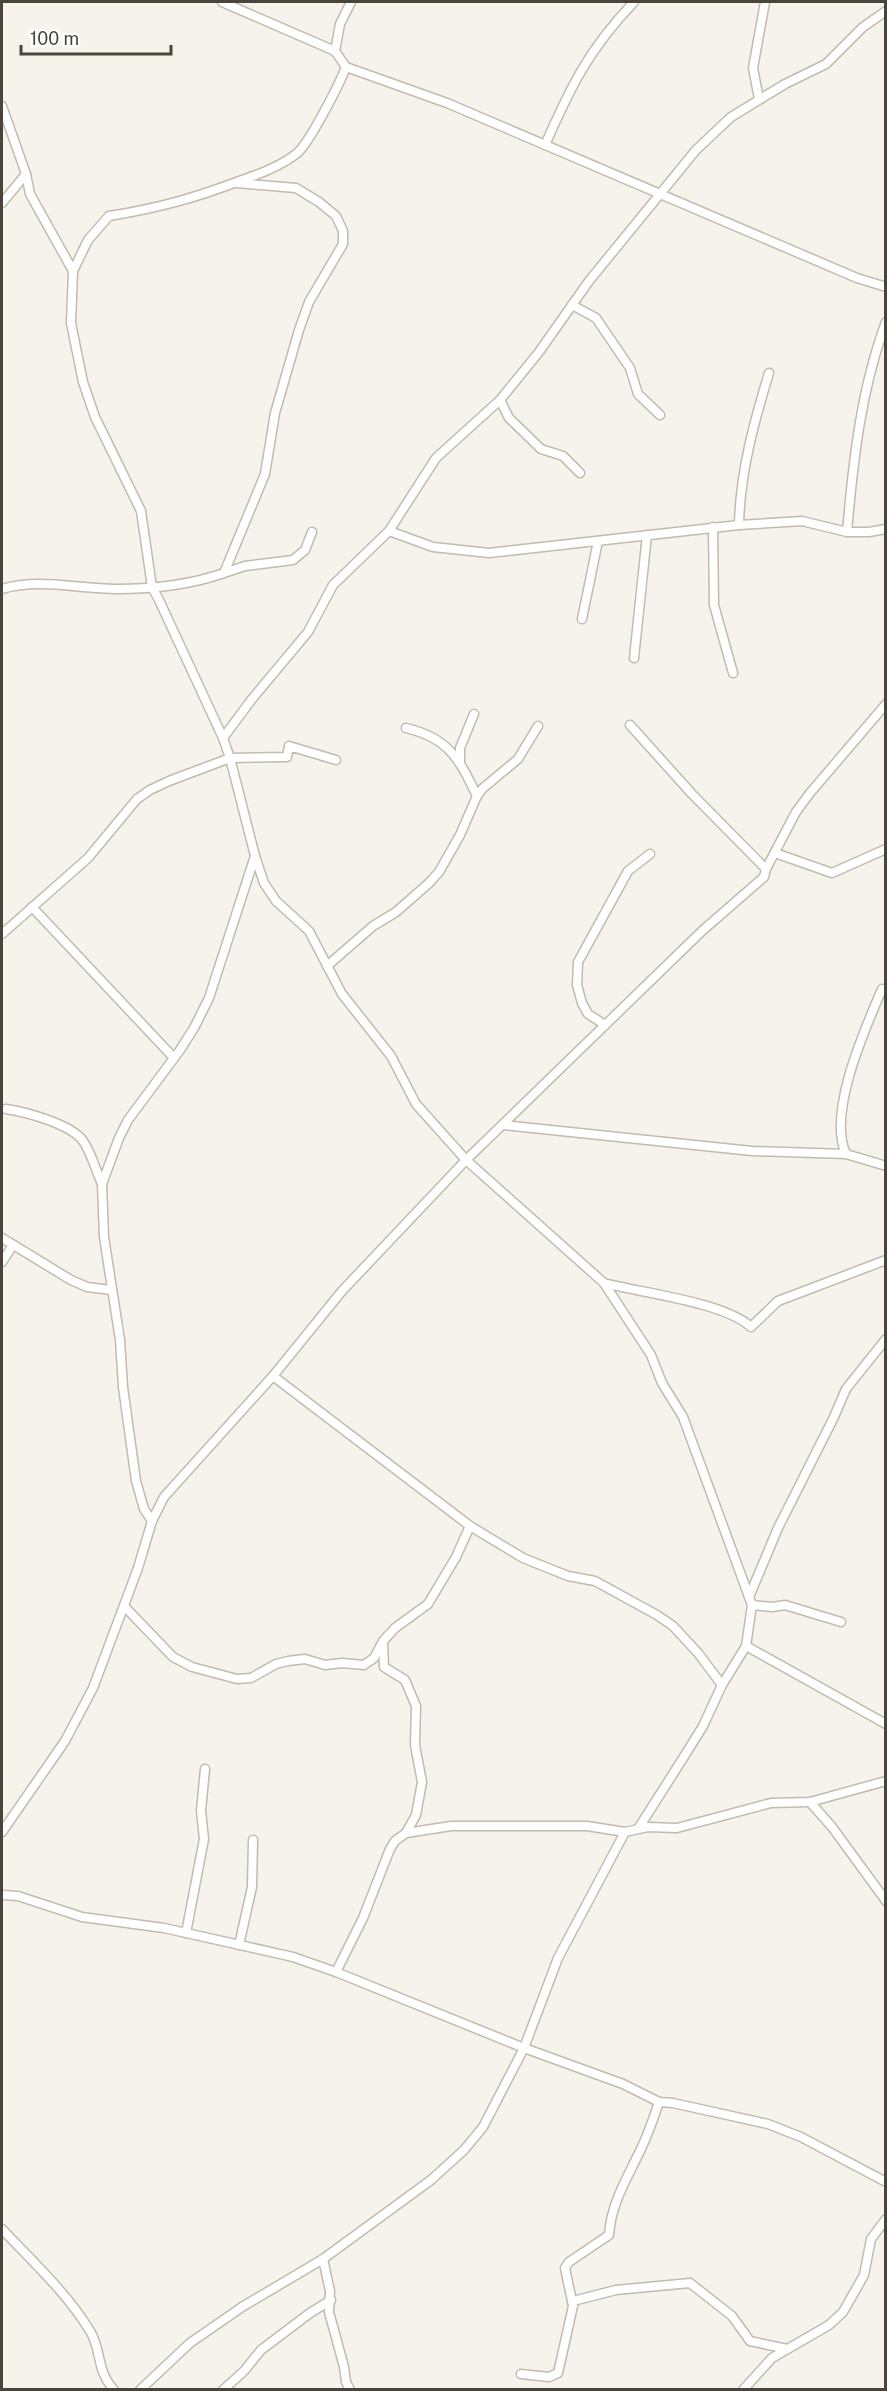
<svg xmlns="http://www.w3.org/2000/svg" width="887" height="2391" font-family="'Public Sans',sans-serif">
<rect width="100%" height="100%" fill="#f6f3ec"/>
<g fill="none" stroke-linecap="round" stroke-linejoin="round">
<g stroke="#c2bbae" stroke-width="11">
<g id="minor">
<polyline points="222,2 335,51"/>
<polyline points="346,67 447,103 857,278 886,287"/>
<polyline points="759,99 753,68 765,2"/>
<polyline points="2,106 26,174 30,194 73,271 71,323 83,382 95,417 141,511 152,587 159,600 223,738 230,758 255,856 209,998 194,1028 180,1050 128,1120 119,1138 102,1184 104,1237 120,1340 123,1387 136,1481 144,1509 152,1521"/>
<path d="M545,145C571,86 589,49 634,2"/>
<polyline points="2,203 26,174"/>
<path d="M73,271L88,240L109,216C159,208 195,198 242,180C260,174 281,166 296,154C308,146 340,83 346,67L335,51L340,24L351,2"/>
<polyline points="572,305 596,318 630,368 638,394 660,415"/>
<polyline points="500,400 509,418 541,449 563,456 580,473"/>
<path d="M739,525C740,473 754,422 769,373"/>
<polyline points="713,527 714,605 733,673"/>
<polyline points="389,531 433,547 489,553 739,525 802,521 847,532 869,532 886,529"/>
<path d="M847,532C853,462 861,389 886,322"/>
<polyline points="224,573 245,566 293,560 305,550 312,532"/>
<path d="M2,589C39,578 78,589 116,589C152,589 190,585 224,573L265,474L275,413L299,330L309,302L343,244V231L336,216L319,202L296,188L236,183"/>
<polyline points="582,619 598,541"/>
<polyline points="634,658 647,535"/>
<path d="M406,728C449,738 459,759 477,796"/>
<polyline points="223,738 252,699 308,632 333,585 389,531 436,458 500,400 539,352 589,281 696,150 731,117 785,84 826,64 863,27 886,11"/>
<polyline points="460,762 460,748 474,714"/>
<polyline points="775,853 832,873 886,849"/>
<polyline points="255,856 264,883 276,901 309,931 342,994 391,1056 416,1104 466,1160 604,1283 651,1355 662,1383 683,1417 752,1605 746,1646 722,1685 703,1726 685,1755 638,1829"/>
<polyline points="766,869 796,812 810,793 886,704"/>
<polyline points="32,907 174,1058"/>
<polyline points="2,934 88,858 137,799 150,790 169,781 230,758 287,757 289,746 336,760"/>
<polyline points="327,966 373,926 396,912 429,883 439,872 460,835 477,796 482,789 518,759 538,726"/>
<polyline points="605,1025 588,1014 582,1003 577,985 578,962 628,871 650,854"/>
<path d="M6,1109C26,1112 71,1124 83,1141C91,1152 96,1171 102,1184"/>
<polyline points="504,1125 752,1151 846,1154 886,1166"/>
<path d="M846,1154C827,1113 865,1029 882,989"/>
<polyline points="2,1238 71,1280 87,1287 111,1290"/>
<polyline points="2,1262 13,1245"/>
<path d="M604,1283C642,1293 724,1302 751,1327L778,1301L886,1260"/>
<polyline points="273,1376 470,1526 523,1558 568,1576 595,1581 657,1615 673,1626 698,1653 722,1685"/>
<polyline points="749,1597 778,1528 834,1417 846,1389 886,1339"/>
<polyline points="752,1605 772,1607 785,1605 841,1622"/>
<polyline points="124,1606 173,1657 192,1667 237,1679 251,1678 276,1664 288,1661 305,1659 325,1665 342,1663 364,1665 374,1658 383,1641 395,1628 428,1604 456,1557 470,1526"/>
<polyline points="383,1642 384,1667 405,1680 416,1706 415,1745 422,1782 416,1815 406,1833"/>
<polyline points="746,1646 886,1724"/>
<polyline points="810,1802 832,1827 886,1901"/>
<polyline points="2,1832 65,1741 93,1688 138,1568 152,1521 164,1497 273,1376 342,1291 466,1160 702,931 764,877 766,869 692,794 630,725"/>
<polyline points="2,1895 18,1896 82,1917 164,1928 293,1957 336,1972 524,2048 623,2084 659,2102 673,2103 768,2124 801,2137 886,2182"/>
<polyline points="186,1933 204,1839 201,1811 205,1769"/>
<polyline points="239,1945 252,1887 253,1840"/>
<polyline points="336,1972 363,1918 390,1849 395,1841 406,1833 451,1826 587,1826 625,1832 648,1827 677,1828 771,1803 810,1802 886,1781"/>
<path d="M2,2229C32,2261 67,2293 90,2331C102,2350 96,2371 114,2390"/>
<polyline points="323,2259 330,2291 329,2312 344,2367 346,2382 350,2390"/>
<polyline points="573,2301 616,2290 690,2283 732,2316 750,2341 787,2349"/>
<path d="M521,2374L549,2377L558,2373L573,2306L565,2268L569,2262L609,2235C611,2205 625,2182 638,2155C647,2138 653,2120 659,2102"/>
<polyline points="140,2390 190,2343 242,2307 323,2259 431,2180 464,2150 483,2127 524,2048 558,1958 625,1832"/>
<polyline points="223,2390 244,2371 261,2350 310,2313 331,2300"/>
<polyline points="743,2390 772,2358 829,2325 843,2312 864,2275 871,2239 886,2219"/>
</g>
</g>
<use href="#minor" stroke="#fff" stroke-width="8"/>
</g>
<rect width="887" height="2391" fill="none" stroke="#4b4439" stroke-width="6"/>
<path d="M21 45v9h150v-9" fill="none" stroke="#4b4439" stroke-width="3"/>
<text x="30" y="45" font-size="18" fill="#4b4439" stroke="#ffffff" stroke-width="4.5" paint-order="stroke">100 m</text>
</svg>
